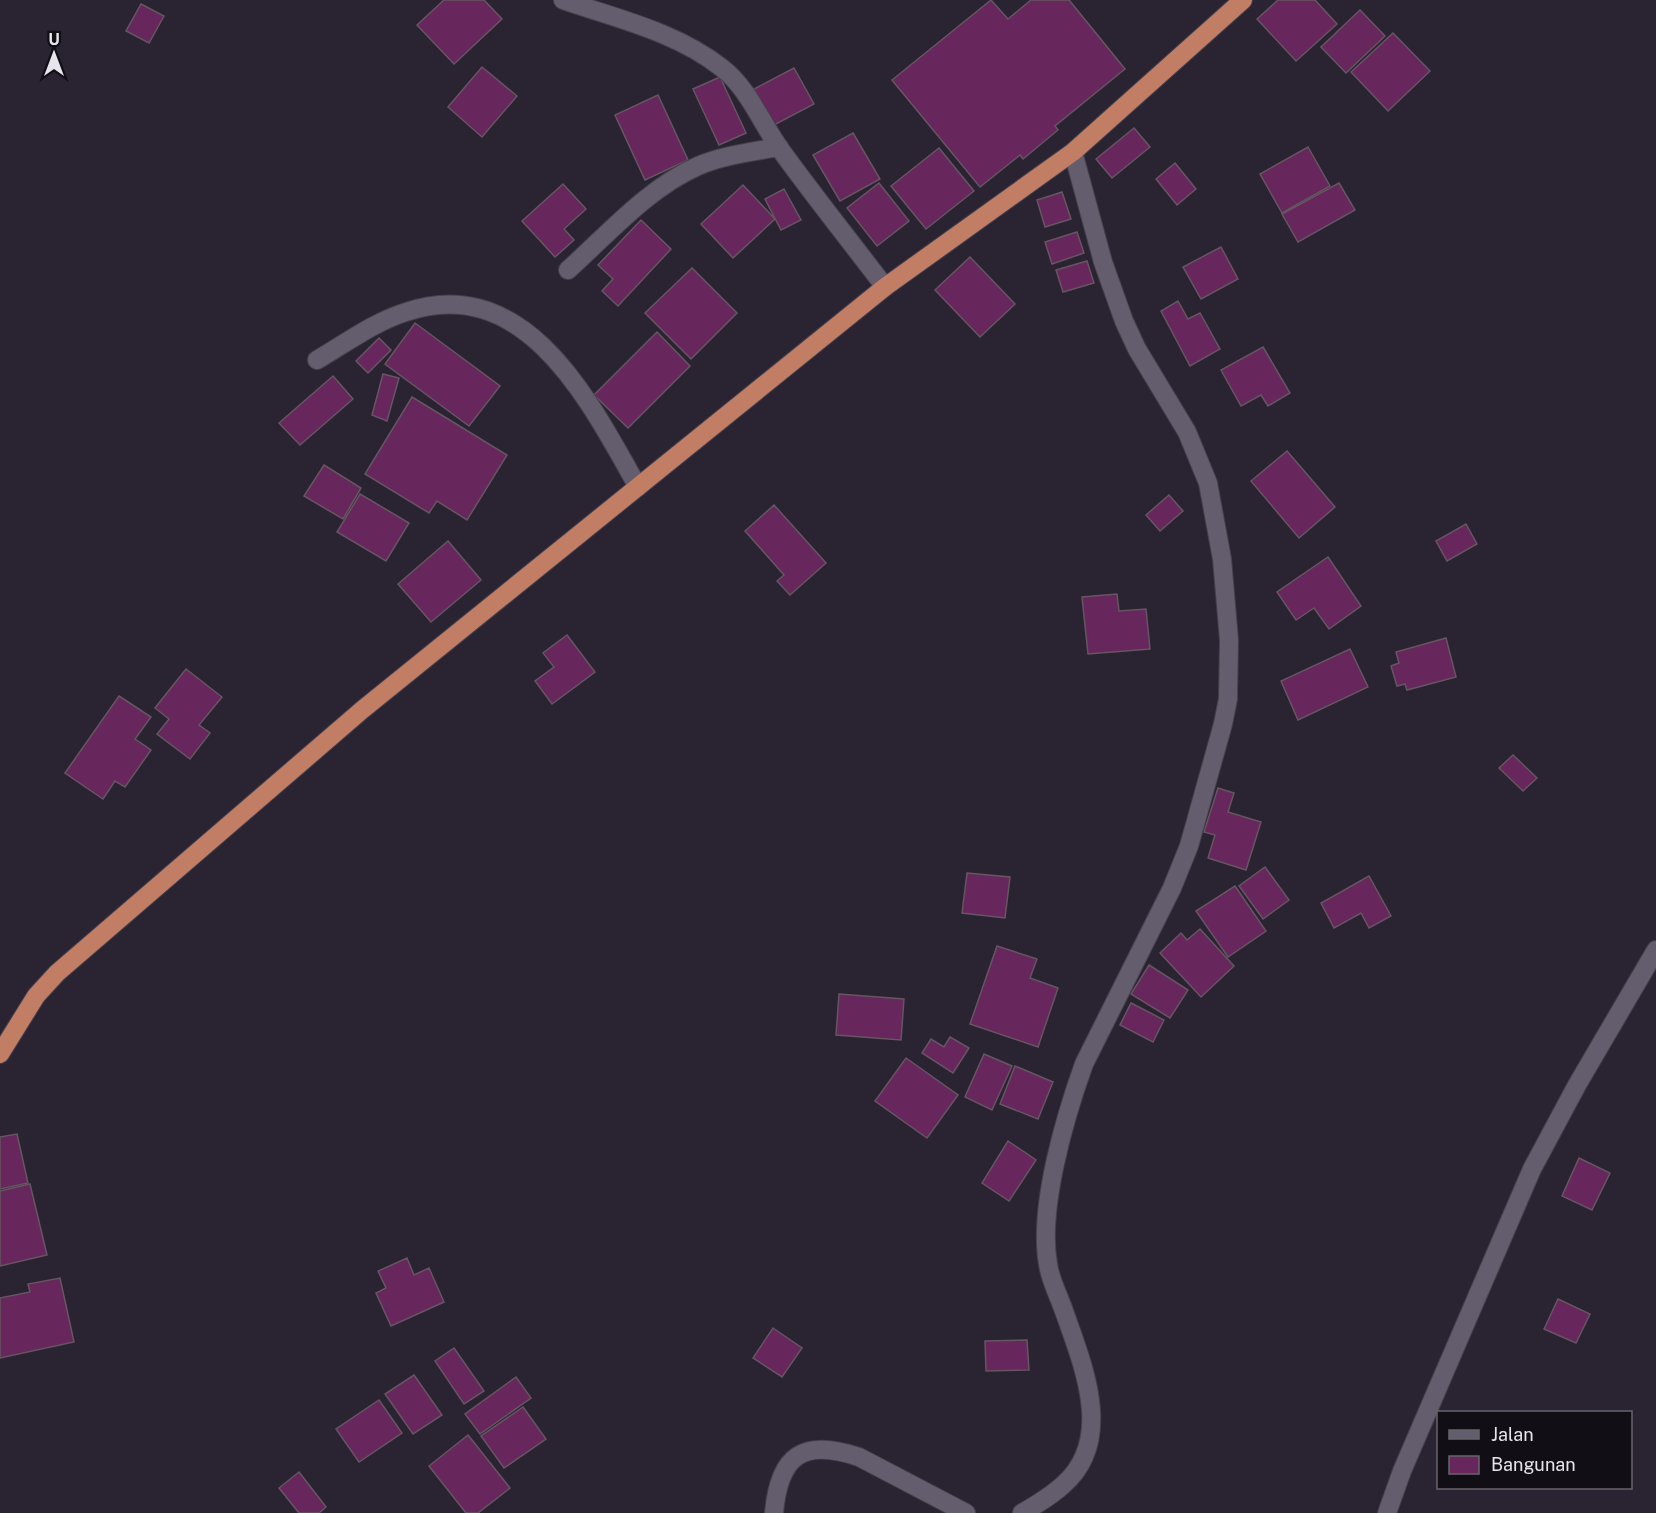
<svg xmlns="http://www.w3.org/2000/svg" width="1656" height="1513" font-family="'Public Sans',sans-serif">
<rect width="100%" height="100%" fill="#2a2332"/>
<g fill="#67265c" stroke="#665562" stroke-width="1.5">
<polygon points="444,0 484,0 502,19 454,64 417,25"/>
<polygon points="991,0 1008,19 1031,0 1069,0 1125,69 1055,126 1058,130 1023,159 1020,155 980,187 892,80"/>
<polygon points="1278,0 1315,0 1337,24 1296,61 1257,19"/>
<polygon points="141,4 164,16 149,43 126,31"/>
<polygon points="1360,10 1385,36 1346,73 1321,47"/>
<polygon points="1393,33 1430,71 1388,111 1351,72"/>
<polygon points="482,67 517,96 482,137 448,107"/>
<polygon points="794,68 814,104 774,125 754,89"/>
<polygon points="720,77 746,133 719,145 693,89"/>
<polygon points="658,95 688,160 645,180 615,115"/>
<polygon points="1134,128 1150,147 1112,178 1096,159"/>
<polygon points="853,133 880,179 840,201 813,155"/>
<polygon points="1308,147 1330,186 1282,213 1260,174"/>
<polygon points="939,148 974,191 926,229 891,186"/>
<polygon points="1175,163 1196,189 1177,205 1156,179"/>
<polygon points="879,183 909,221 877,246 847,208"/>
<polygon points="1339,183 1355,210 1298,242 1282,214"/>
<polygon points="563,184 586,209 564,229 574,240 555,257 522,221"/>
<polygon points="743,185 775,219 733,258 701,224"/>
<polygon points="784,189 801,220 781,230 765,199"/>
<polygon points="1062,192 1071,219 1045,227 1037,200"/>
<polygon points="641,220 671,249 618,306 602,291 613,279 598,265"/>
<polygon points="1077,232 1084,253 1052,264 1045,242"/>
<polygon points="1221,247 1238,279 1201,299 1183,267"/>
<polygon points="970,257 1015,304 980,337 935,290"/>
<polygon points="1087,261 1094,283 1063,292 1056,270"/>
<polygon points="692,268 737,313 691,359 645,313"/>
<polygon points="1178,301 1188,319 1200,313 1220,349 1190,366 1161,311"/>
<polygon points="415,323 500,386 469,426 385,364"/>
<polygon points="657,332 690,366 628,428 594,395"/>
<polygon points="379,338 391,350 368,373 356,361"/>
<polygon points="1263,347 1290,393 1268,406 1261,395 1241,406 1221,370"/>
<polygon points="383,374 399,378 387,421 372,415"/>
<polygon points="333,376 353,399 300,445 279,423"/>
<polygon points="412,397 507,455 467,520 437,501 429,513 365,474"/>
<polygon points="1287,451 1335,507 1299,538 1251,481"/>
<polygon points="324,465 361,488 343,519 304,496"/>
<polygon points="360,494 409,523 386,561 337,532"/>
<polygon points="1169,495 1183,511 1160,531 1146,515"/>
<polygon points="774,505 826,563 790,595 777,581 784,575 745,531"/>
<polygon points="1466,524 1477,544 1447,561 1436,541"/>
<polygon points="448,541 481,580 431,622 398,584"/>
<polygon points="1328,557 1361,606 1329,629 1314,608 1296,620 1277,592"/>
<polygon points="1117,594 1119,611 1146,609 1150,649 1088,654 1082,597"/>
<polygon points="567,635 595,672 552,704 535,681 554,667 543,653"/>
<polygon points="1446,638 1456,677 1407,690 1405,684 1397,686 1391,666 1399,663 1396,652"/>
<polygon points="1350,649 1368,687 1298,720 1281,681"/>
<polygon points="186,669 222,697 199,725 210,733 190,759 157,734 169,719 155,708"/>
<polygon points="119,696 151,717 135,739 151,750 125,787 115,781 103,799 65,773"/>
<polygon points="1513,755 1537,778 1523,791 1499,768"/>
<polygon points="1218,788 1234,793 1228,812 1261,822 1246,870 1208,858 1215,835 1204,832"/>
<polygon points="1265,867 1289,900 1263,919 1239,886"/>
<polygon points="967,873 1010,877 1005,918 962,913"/>
<polygon points="1369,876 1391,916 1369,928 1361,913 1334,928 1321,903"/>
<polygon points="1235,886 1266,931 1228,957 1196,911"/>
<polygon points="1200,929 1234,966 1201,997 1160,953 1181,933 1187,940"/>
<polygon points="997,946 1037,959 1030,978 1058,988 1038,1047 970,1024"/>
<polygon points="1149,965 1188,990 1170,1018 1131,994"/>
<polygon points="839,994 904,999 901,1040 836,1035"/>
<polygon points="1131,1003 1164,1020 1153,1042 1120,1025"/>
<polygon points="950,1037 969,1048 953,1073 922,1053 931,1039 944,1047"/>
<polygon points="984,1054 1012,1066 992,1110 965,1097"/>
<polygon points="906,1058 958,1095 927,1138 875,1101"/>
<polygon points="1015,1066 1053,1082 1038,1119 1000,1104"/>
<polygon points="17,1134 28,1183 0,1189 0,1137"/>
<polygon points="1008,1141 1036,1160 1009,1201 982,1183"/>
<polygon points="1579,1158 1610,1173 1592,1210 1562,1196"/>
<polygon points="30,1184 47,1255 0,1266 0,1191"/>
<polygon points="407,1258 414,1275 429,1268 444,1302 391,1326 376,1293 386,1288 378,1271"/>
<polygon points="60,1278 74,1342 0,1358 0,1298 30,1292 28,1284"/>
<polygon points="1558,1299 1590,1314 1576,1343 1544,1329"/>
<polygon points="773,1328 802,1348 782,1377 753,1358"/>
<polygon points="1027,1340 1029,1370 986,1371 985,1341"/>
<polygon points="454,1348 484,1391 464,1404 435,1361"/>
<polygon points="414,1375 442,1415 413,1434 385,1394"/>
<polygon points="516,1377 531,1398 480,1434 465,1414"/>
<polygon points="379,1400 402,1433 359,1462 336,1429"/>
<polygon points="523,1407 546,1439 504,1468 481,1436"/>
<polygon points="468,1435 510,1488 478,1513 466,1513 429,1466"/>
<polygon points="299,1472 326,1507 319,1513 299,1513 279,1488"/>
</g>
<g fill="none" stroke-linecap="round" stroke-linejoin="round">
<g stroke="#45404d" stroke-width="20">
<g id="minor">
<path d="M563,0C615,18 677,32 722,68C748,88 761,122 780,149C814,196 850,241 885,287"/>
<path d="M568,270C608,234 648,188 698,166C724,155 752,152 779,147"/>
<path d="M317,360C346,343 374,322 406,312C526,272 590,402 638,487"/>
<path d="M774,1513C779,1455 803,1438 859,1457L966,1513"/>
<path d="M1022,1513C1036,1505 1051,1496 1063,1485C1115,1440 1083,1365 1064,1311C1059,1296 1050,1280 1048,1264C1038,1208 1065,1117 1084,1064L1172,888L1189,846L1223,724L1228,699L1229,640L1222,559L1208,483L1187,432L1137,349L1124,321L1103,262L1073,152"/>
<polyline points="1387,1513 1402,1471 1532,1169 1577,1085 1656,950"/>
</g>
</g>
<g stroke="#45404d" stroke-width="20">
<polyline id="trunk" points="0,1054 36,996 57,973 362,710 885,287 1073,152 1243,0"/>
</g>
<use href="#minor" stroke="#645d6e" stroke-width="18"/>
<use href="#trunk" stroke="#c27e64" stroke-width="18"/>
</g>
<rect x="1437" y="1411" width="195" height="78" fill="#110e15" stroke="#67646c" stroke-width="1.5"/>
<rect x="1449" y="1430" width="30" height="9" fill="#645d6e" stroke="#67646c" stroke-width="1.5"/>
<text x="1491" y="1441" font-size="18" fill="#e8e4ee">Jalan</text>
<rect x="1449" y="1456" width="30" height="18" fill="#67265c" stroke="#67646c" stroke-width="1.5"/>
<text x="1491" y="1471" font-size="18" fill="#e8e4ee">Bangunan</text>
<g transform="translate(54 54)" stroke="#110e15" stroke-width="4.5" paint-order="stroke">
<path d="M0-4.5L10 22L0 15L-10 22Z" fill="#e8e4ee"/>
<text y="-9" font-size="16" font-weight="bold" text-anchor="middle" fill="#e8e4ee">U</text>
</g>
</svg>
